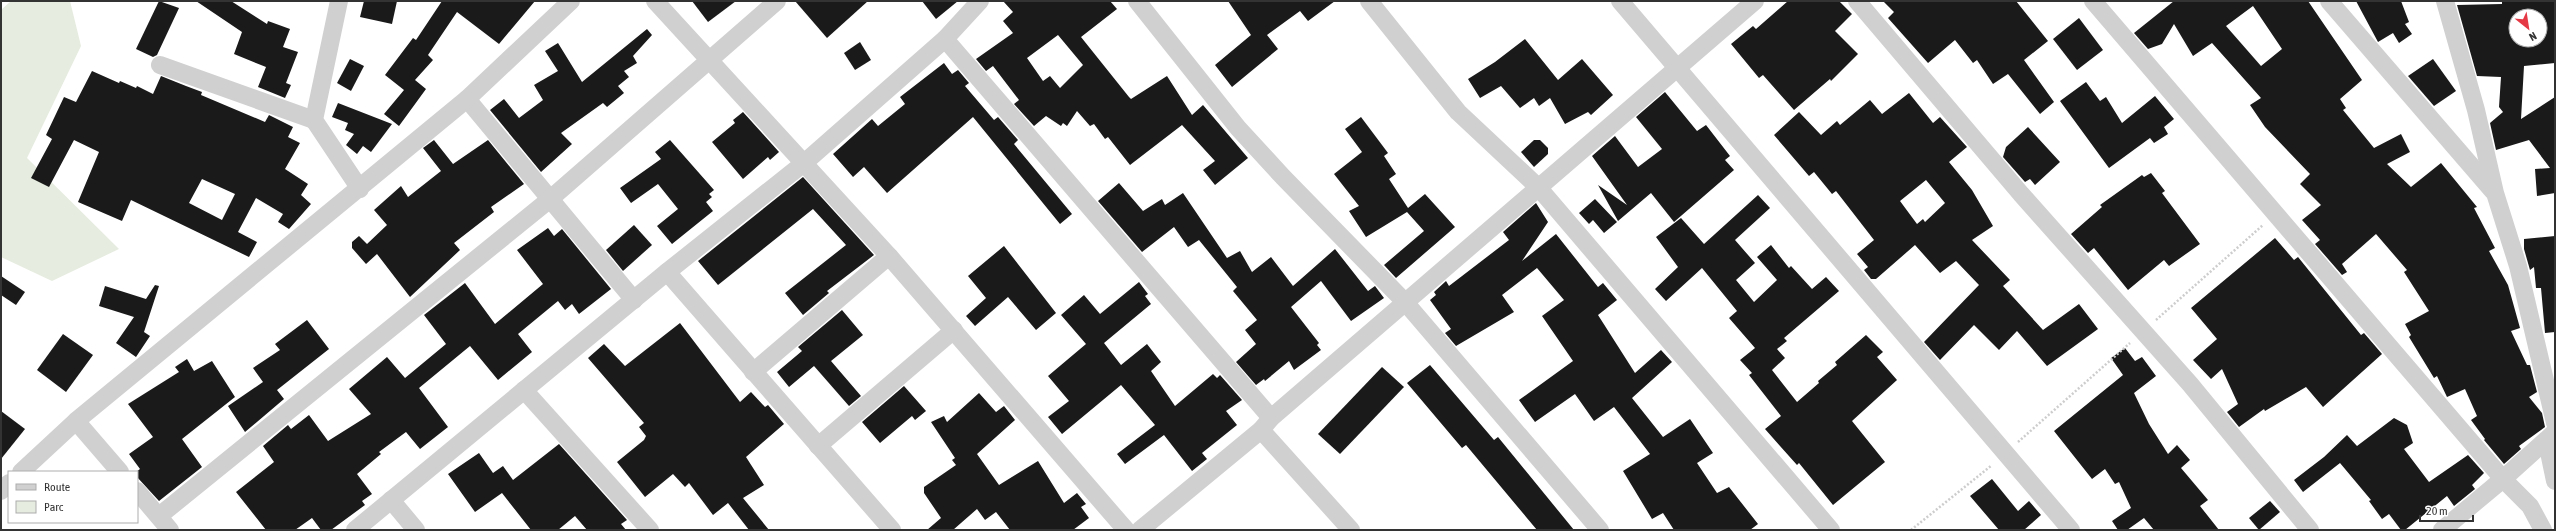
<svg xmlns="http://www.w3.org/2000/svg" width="2556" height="531" font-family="'Asap Condensed',sans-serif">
<rect width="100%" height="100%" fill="#fff"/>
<polygon fill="#e6ecdf" points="11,1 70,1 81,46 27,158 119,249 52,281 1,257 1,10"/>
<g fill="#1a1a1a" fill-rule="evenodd">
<polygon points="159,1 179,8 157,55 153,57 136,49"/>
<polygon points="196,1 231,1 267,24 268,21 290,29 283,47 298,52 286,83 291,85 285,98 258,87 266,67 234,54 242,32"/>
<polygon points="364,1 397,1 392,24 360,17"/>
<polygon points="442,1 535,1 499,44 457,12 428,55 433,60 415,80 426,89 399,126 384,114 404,90 385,75 413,38 416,40"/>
<polygon points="692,1 736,1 708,22"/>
<polygon points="795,1 868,1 827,38"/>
<polygon points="922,1 958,1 936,19"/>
<path d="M1003,1H1110L1117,9L1081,37L1129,97L1131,99L1167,76L1192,115L1203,105L1248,158L1215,185L1203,170L1215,161L1182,125L1130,165L1108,137L1105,139L1094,124L1090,126L1077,111L1067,126L1063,123L1061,126L1046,116L1034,126L1014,104L1019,100L993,66L986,71L976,59L1013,33L1003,21L1013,12ZM1058,35L1083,65L1060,88L1050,76L1043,81L1027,58Z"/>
<polygon points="1228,1 1335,1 1308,21 1300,11 1267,35 1278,49 1232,87 1215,65 1251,35"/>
<polygon points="1788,1 1839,1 1852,14 1835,31 1858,54 1831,81 1830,79 1794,110 1763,75 1759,78 1731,44 1753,26 1756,29"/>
<polygon points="1883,1 2016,1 2048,41 2024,60 2054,102 2040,114 2008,74 1993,84 1977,60 1973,63 1955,40 1928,63 1888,18 1894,12"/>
<path d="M2174,1H2308L2362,80L2340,99L2346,108L2343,110L2374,148L2401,134L2410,152L2387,164L2411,187L2441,163L2477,207L2474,208L2495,248L2489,251L2508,285L2520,328L2511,331L2527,365H2530L2537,392L2529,397L2542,413L2545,427L2519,446L2521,449L2504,464L2484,440L2485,439L2471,420L2477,416L2465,389L2447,397L2437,376L2434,378L2409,337L2411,335L2405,324L2429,311L2404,272L2407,270L2376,234L2342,264L2347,272L2342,275L2315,244L2320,240L2302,220L2321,205L2300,184L2310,174L2265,127L2250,105L2261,98L2212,43L2193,56L2174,24L2162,44L2148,49L2134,33ZM2253,6L2282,49L2261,66L2226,26Z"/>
<polygon points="2356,1 2401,1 2409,22 2405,24 2412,34 2399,43 2393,33 2378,42"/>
<path d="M2502,1H2555V63L2524,66L2521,119L2555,97V193L2537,196L2535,169L2550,168L2529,140L2496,150L2490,123L2503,112L2499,107L2501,77L2477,76L2457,5L2502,4ZM2516,16H2540V40H2516Z"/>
<polygon points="2079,18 2103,50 2077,70 2053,39"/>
<polygon points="647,29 652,35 633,56 637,63 624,71 629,77 618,86 624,93 607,107 603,103 561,133 572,144 541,172 490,110 504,99 519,118 543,100 534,85 558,71 545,51 558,43 582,82"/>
<polygon points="1525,39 1558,80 1582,59 1613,95 1591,115 1588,112 1565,124 1550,98 1539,106 1534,98 1520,108 1501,86 1480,98 1468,79 1495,62"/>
<polygon points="860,42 871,60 855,70 844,53"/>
<polygon points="350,59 364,66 351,91 337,83"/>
<polygon points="2433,59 2456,91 2434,106 2408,76"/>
<polygon points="944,63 952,74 958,70 969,83 965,86 994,120 998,117 1018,140 1014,144 1072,214 1060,224 973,117 887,193 864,167 853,177 833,154 872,119 878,126 905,104 900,97"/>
<path d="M92,71L119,83L120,81L136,88L137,86L153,94L161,76L186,86L202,92L201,95L265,122L269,115L293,127L288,137L300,143L285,169L308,184L301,195L311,204L289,229L278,222L283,214L256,198L238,232L257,242L249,257L131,200L122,221L78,202L99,152L74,140L49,187L31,178L52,139L46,135L64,97L76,102ZM202,179L235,194L222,220L189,203Z"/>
<polygon points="2086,82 2100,101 2106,97 2122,123 2155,96 2174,119 2164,127 2168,134 2154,143 2150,138 2109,168 2060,101"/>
<polygon points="1665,92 1697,131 1706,125 1730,156 1725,160 1734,170 1674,222 1651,193 1618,221 1598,185 1627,205 1592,156 1615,136 1638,167 1662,149 1636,117"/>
<path d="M1909,93L1933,123L1940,117L1967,147L1949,162L1972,190L1993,226L1972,240L2010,280L2003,286L2043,330L2079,304L2098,329L2047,366L2017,331L1999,350L1974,325L1940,360L1924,342L1979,285L1956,261L1940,273L1915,245L1876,279H1871L1864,270L1868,267L1857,254L1874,240L1836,191L1832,194L1814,172L1809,176L1774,135L1799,112L1821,135L1837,121L1840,125L1870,100L1882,114ZM1926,180L1945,203L1925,222L1923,219L1917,224L1900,201Z"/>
<polygon points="338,103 392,124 371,152 363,146 357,154 346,145 354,134 345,130 348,123 332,117"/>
<polygon points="743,112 779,152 770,160 768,157 743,179 712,142 735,123 733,120"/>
<polygon points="1361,117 1388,153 1384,156 1396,174 1389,179 1408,208 1425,194 1455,227 1396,278 1384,265 1424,231 1407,212 1366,237 1349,211 1359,206 1334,174 1362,152 1345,129"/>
<polygon points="2028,127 2060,162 2035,185 2030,179 2025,182 2003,157 2006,147"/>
<polygon points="434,140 453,164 488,140 524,184 491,207 494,212 454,243 460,250 410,297 377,254 366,264 352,248 352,242 359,236 367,244 387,225 374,210 401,186 408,197 441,171 423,148"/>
<polygon points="670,140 714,190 709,194 712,197 706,202 713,211 672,244 657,226 678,209 658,184 631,203 620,188 661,159 655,152"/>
<polygon points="1534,140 1540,140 1548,148 1548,154 1534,167 1521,152"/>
<polygon points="2151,173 2165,191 2162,193 2200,244 2169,266 2164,260 2128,290 2094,248 2088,253 2071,234 2102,207 2100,205 2142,175 2144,177"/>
<polygon points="803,177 874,255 827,291 829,293 803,315 785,293 846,245 813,209 718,285 698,261"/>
<polygon points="1119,183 1143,211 1162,199 1165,205 1183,193 1227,258 1240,251 1252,272 1271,257 1293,286 1335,249 1368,291 1375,286 1384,298 1351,321 1321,281 1291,307 1319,343 1317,345 1321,350 1294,370 1289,361 1265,381 1264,379 1256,385 1236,362 1256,344 1245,330 1257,320 1233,291 1237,287 1199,240 1188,247 1174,227 1142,252 1098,201"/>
<polygon points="1758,195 1770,208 1735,240 1755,263 1736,280 1754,302 1777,280 1757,257 1771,245 1789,268 1791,266 1812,289 1826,277 1839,291 1784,338 1787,341 1777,349 1785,358 1772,370 1797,402 1819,383 1818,381 1837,365 1835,362 1866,335 1883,352 1877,357 1897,380 1852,421 1885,462 1833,505 1799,463 1797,465 1765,429 1781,416 1749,375 1752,373 1740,360 1755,348 1729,318 1737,311 1702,268 1666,301 1655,289 1678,267 1656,237 1681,218 1704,244"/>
<polygon points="1595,199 1617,222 1604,233 1593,220 1589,224 1579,213"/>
<polygon points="1536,203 1548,222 1522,261 1556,234 1598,287 1603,283 1617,300 1598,315 1635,373 1661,350 1672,362 1632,398 1663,437 1690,419 1713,453 1697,463 1717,493 1729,487 1758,524 1750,530 1674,530 1663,513 1652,519 1623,471 1650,454 1614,407 1594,421 1575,394 1535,422 1519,400 1573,361 1542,316 1564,300 1537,268 1502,295 1514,312 1456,346 1445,333 1451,329 1430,300 1436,295 1434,292 1446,281 1449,286 1509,240 1503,232"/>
<polygon points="634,225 652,245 623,271 606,250"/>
<polygon points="548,228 554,236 562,229 611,289 579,314 572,304 565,310 558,301 518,334 532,352 498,380 470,346 419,388 448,427 420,449 406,432 379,452 381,454 357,474 372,494 362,501 365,505 331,530 321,530 312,518 295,530 266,530 236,492 274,462 263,446 288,425 291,429 309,415 328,441 371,414 349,389 387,357 405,378 446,344 424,315 465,283 495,324 543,284 517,250"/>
<polygon points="2555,236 2555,332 2545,333 2541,288 2536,288 2534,267 2530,270 2524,249 2524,239"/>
<polygon points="2275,238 2294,260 2298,257 2361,335 2364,333 2382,354 2323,407 2306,387 2265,411 2264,409 2239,427 2227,412 2238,404 2222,369 2211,379 2193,360 2217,339 2191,308"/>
<polygon points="1004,246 1056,313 1036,330 1008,297 975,326 966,316 986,298 968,276"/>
<polygon points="1,276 25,292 16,305 1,295"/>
<polygon points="1139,282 1148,294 1145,296 1151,304 1104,343 1121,365 1147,344 1161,362 1151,371 1175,406 1213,374 1217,378 1220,375 1242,400 1226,411 1237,425 1202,453 1207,459 1192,471 1164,435 1125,464 1117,454 1155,425 1121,385 1062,434 1048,417 1069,401 1048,376 1086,344 1061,315 1084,295 1100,314"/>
<polygon points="155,285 159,286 144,332 150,336 136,357 116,343 134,317 99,306 105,286 146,299"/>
<polygon points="842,310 863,335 831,361 861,396 849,406 814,366 789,387 777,372 802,351 798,347"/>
<polygon points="307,320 329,349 277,390 284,399 245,432 228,406 263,382 253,368 280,350 275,344"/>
<polygon points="680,323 740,402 751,392 765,407 768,405 784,424 746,457 764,485 743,498 769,530 749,530 728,503 713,515 689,483 685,487 673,474 645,497 617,462 644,440 646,436 639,427 644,423 588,358 604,344 625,366"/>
<polygon points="63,334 93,355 66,392 37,370"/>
<polygon points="2125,348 2135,361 2142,357 2156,376 2134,393 2149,424 2168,454 2177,445 2190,460 2181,468 2208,500 2200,506 2219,530 2154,530 2144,518 2127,530 2118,530 2112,521 2131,508 2119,482 2115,484 2105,469 2092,479 2054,431 2123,375 2111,358"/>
<polygon points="187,359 194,371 212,361 235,397 182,439 202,467 159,501 137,477 136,472 140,469 129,454 153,437 128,404 179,372 175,367"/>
<polygon points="1430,365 1494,440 1498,437 1574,530 1537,530 1466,445 1462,448 1407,383"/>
<polygon points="1382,367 1404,387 1340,454 1318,434"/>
<polygon points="904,386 926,411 915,420 912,416 880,443 862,422"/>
<polygon points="979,393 996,412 1004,406 1015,420 977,454 999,485 1038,461 1064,503 1077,493 1086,504 1081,507 1089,518 1073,530 1010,530 996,512 985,520 977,509 953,530 927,530 941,518 924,493 924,487 956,465 952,460 955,458 931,422 944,416 947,422"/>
<polygon points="1,411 25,429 1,459"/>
<polygon points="2394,418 2407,425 2413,443 2404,449 2429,482 2468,455 2484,473 2472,485 2475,489 2454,506 2447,496 2405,530 2401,530 2389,514 2382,519 2369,501 2371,500 2340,463 2303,492 2294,480 2324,457 2347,435 2357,446"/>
<polygon points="559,444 627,520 621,524 626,530 587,530 575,516 558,530 531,530 502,493 475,512 448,474 479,453 493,473 503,466 513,480"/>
<polygon points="1992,479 2018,511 2029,501 2041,515 2024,530 1999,530 1970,496"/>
<polygon points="2270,501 2280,512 2259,530 2249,518"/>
</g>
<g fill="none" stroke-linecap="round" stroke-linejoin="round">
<g stroke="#cdcdcd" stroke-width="2.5" stroke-dasharray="2 2" stroke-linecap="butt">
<polyline points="2156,320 2263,225"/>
<polyline points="2018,442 2130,343"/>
<polyline points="1911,530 1992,465"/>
</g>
<g stroke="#d0d0d0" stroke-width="18">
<polyline points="339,1 314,120 360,189"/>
<polyline points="655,1 889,256 1126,530"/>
<polyline points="1137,1 1238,128 1283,177 1405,302 1600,530"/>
<polyline points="1369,1 1458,112 1538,187 1831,530"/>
<polyline points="1620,1 2071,530"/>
<polyline points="1857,1 2021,194 2190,384 2310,530"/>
<polyline points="2093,1 2503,479 2530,506 2543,530"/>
<polyline points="2329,1 2493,191"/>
<polyline points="2445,1 2476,110 2495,193 2518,266 2555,423"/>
<polyline points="945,39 1271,418"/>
<polyline points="160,65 314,120"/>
<polyline points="467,99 634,300"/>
<polyline points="667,272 892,530"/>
<polyline points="753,372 889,256"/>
<polyline points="524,390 650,530"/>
<polyline points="76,421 120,472"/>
<polyline points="1261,430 1351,530"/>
<polyline points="2555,437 2550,457 2555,481"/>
<polyline points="818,446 954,330"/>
<polyline points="21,472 76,421 467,99 571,1"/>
<polyline points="1,491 9,483"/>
<polyline points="137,491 170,530"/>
<polyline points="391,500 416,530"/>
<polyline points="159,516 549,200 777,1"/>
<polyline points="355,530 667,272 804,163 945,39 980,1"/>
<polyline points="1140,530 1261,430 1271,418 1755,1"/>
<polyline points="2442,530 2503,479 2555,432"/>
</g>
</g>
<rect width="2556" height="531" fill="none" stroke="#333333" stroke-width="4"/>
<rect x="8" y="471" width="130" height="52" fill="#ffffff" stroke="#adadad"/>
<rect x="16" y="484" width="20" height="6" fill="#d0d0d0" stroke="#adadad"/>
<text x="44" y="491" font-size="12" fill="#333333">Route</text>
<rect x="16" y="501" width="20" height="12" fill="#e6ecdf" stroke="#adadad"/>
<text x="44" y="511" font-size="12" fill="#333333">Parc</text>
<g transform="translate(2528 28) rotate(150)"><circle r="19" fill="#ffffff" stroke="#adadad"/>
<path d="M0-3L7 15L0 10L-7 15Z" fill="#e63946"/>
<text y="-6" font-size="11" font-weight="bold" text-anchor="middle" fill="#333333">N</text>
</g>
<path d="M2420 515v6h53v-6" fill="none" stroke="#333333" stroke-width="2"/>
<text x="2426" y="515" font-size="12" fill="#333333" stroke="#ffffff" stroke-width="3" paint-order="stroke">20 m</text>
</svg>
